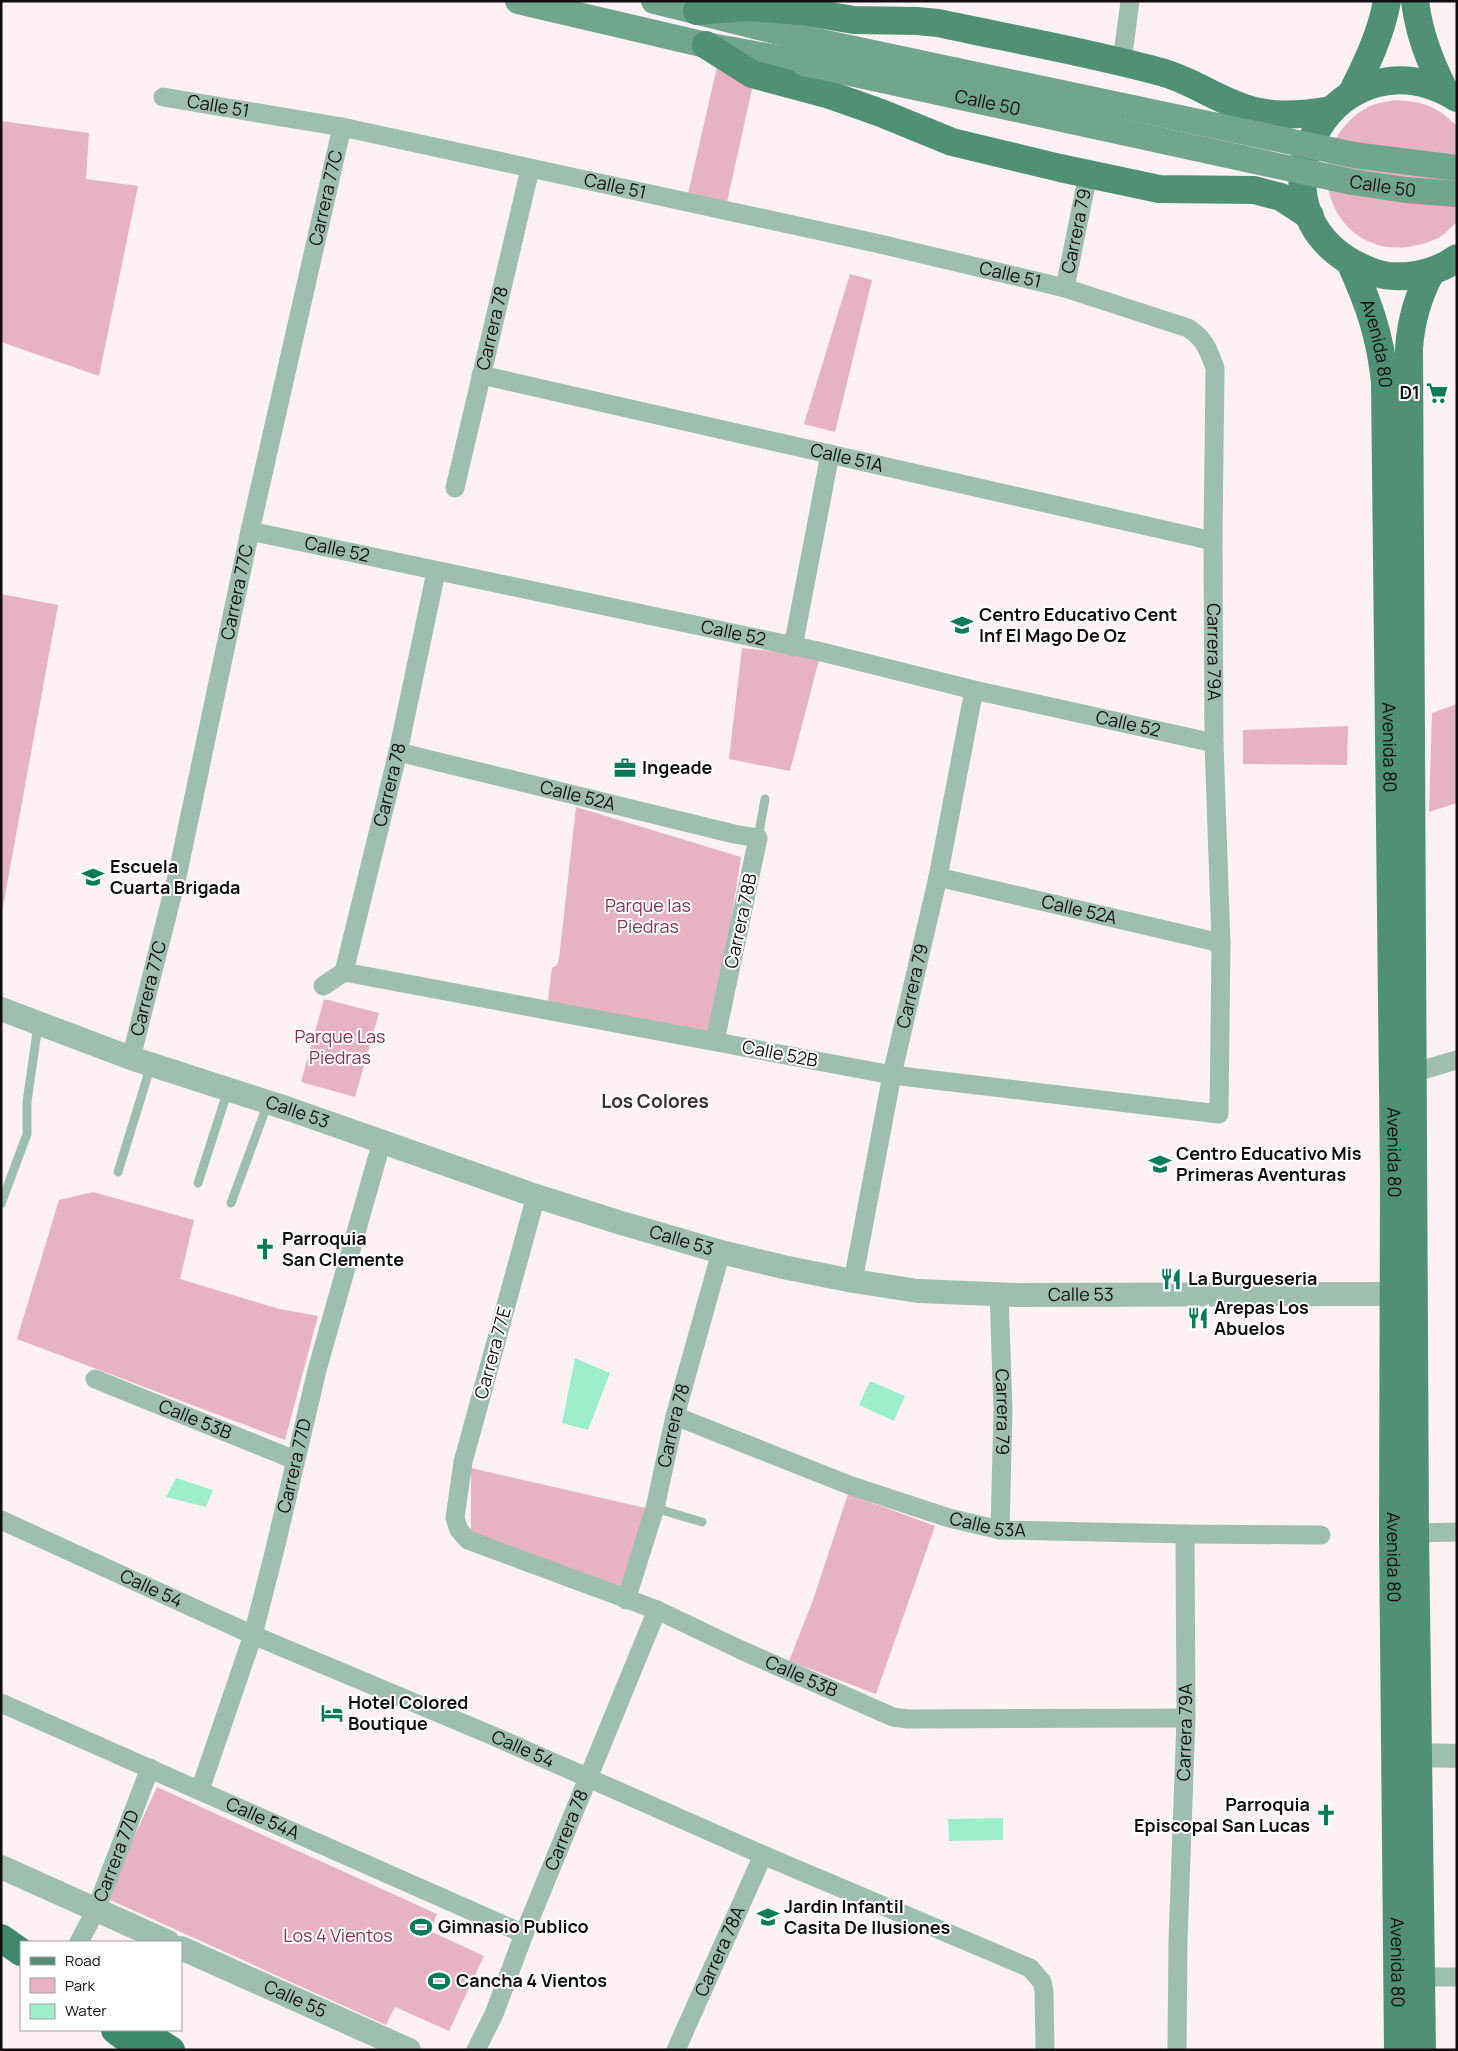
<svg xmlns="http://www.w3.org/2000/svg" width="1458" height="2051" font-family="Manrope,sans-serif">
<rect width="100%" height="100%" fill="#fef1f4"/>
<g fill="#e7b2c2">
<polygon points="722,45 760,53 727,202 688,194"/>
<path d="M1394,100C1424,102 1435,105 1457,126V222C1452,226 1448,231 1443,235C1433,242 1419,245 1407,247C1327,256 1295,148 1368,107C1376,103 1386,102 1394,100Z"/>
<polygon points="1,121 89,133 86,179 138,186 99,376 1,342"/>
<polygon points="850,274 872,280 835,432 804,424"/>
<polygon points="1,594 58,605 2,912 1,912"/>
<polygon points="742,648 820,656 790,771 729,759"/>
<polygon points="1457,704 1457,803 1429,812 1432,713"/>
<polygon points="1348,726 1347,765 1243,764 1243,730"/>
<polygon points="576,807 741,857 714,1032 547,1007 552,968 557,965 559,959"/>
<polygon points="324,999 379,1013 355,1097 301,1082"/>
<polygon points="93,1192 194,1220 180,1279 279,1309 318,1316 285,1440 17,1339 59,1200"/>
<polygon points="471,1468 650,1509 625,1597 471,1533"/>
<polygon points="848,1494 935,1526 876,1694 789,1661 813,1600"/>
<polygon points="157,1787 437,1914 430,1931 484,1956 449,2031 395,2007 386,2025 106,1898"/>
</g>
<g fill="#9deecb">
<polygon points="575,1358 610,1373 588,1430 562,1423"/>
<polygon points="870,1381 905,1396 894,1421 859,1405"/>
<polygon points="176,1478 213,1490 206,1507 166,1497"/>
<polygon points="1003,1818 1003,1840 949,1841 948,1819"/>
</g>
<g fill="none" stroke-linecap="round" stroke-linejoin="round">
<g stroke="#9ebfb0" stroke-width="9">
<polyline points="758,838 765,799"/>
<polyline points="118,1172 151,1065"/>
<polyline points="198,1183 228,1090"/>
<polyline points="231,1203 268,1103"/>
<polyline points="1,1204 27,1134 27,1102 38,1025"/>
<polyline points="655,1508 702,1522"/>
</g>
<g stroke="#9ebfb0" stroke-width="19">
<polyline points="1122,62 1130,1"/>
<path id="s1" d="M163,97L342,127L880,244L1065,288L1188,328C1205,339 1208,349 1215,368L1213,541L1214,743L1221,943L1219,1114L892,1075L344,972"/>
<path id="s2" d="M1065,288L1088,174"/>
<path id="s3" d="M481,375L1213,541"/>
<path id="s4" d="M455,488L530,169"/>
<path id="s5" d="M250,531L818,651L974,690L1214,743"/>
<polyline points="793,647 830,454"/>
<path id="s6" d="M398,752L734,834L758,838L715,1041"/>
<path id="s7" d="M938,877L1221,943"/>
<path id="s8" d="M323,986L344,972L398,752L436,572"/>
<path id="s9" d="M131,1058L178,872L250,531L342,127"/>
<polyline points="1412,1073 1457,1060"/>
<path id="s10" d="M536,1196L463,1462L455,1518L459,1530L468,1540L657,1610L741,1650L893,1717L908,1719L1186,1718"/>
<path id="s11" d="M853,1281L892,1075L938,877L974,690"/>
<path id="s12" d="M999,1293L1003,1410L1000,1530"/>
<path id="s13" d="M95,1379L295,1460"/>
<path id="s14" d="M675,1416L849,1485L949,1518L1000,1530L1185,1534L1321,1535"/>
<path id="s15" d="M1,1520L253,1635L491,1735L763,1855L1030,1968L1042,1982L1044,1991L1045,2050"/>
<polyline points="1415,1533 1457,1532"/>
<path id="s16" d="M626,1600L655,1508L675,1416L721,1252"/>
<path id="s17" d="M1,1703L524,1934"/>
<path id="s18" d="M200,1790L253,1635L275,1549L317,1370L382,1141"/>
<path id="s19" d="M79,1942L96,1910L150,1768"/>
<polyline points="1411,1977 1457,1977"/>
<path id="s20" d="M476,2050L494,2014L524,1934L657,1610"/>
<path id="s21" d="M676,2050L763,1855"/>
<path id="s22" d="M1177,2050L1178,1941L1186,1718L1185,1534"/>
</g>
<g stroke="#9ebfb0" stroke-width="24">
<path id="s23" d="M1,1009L131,1058L289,1109L536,1196L618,1222L721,1252L783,1267L853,1281L918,1291L1017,1295L1393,1294"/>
<polyline points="1417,1755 1457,1756"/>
<polyline points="1,1867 168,1942"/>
<path id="s24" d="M181,1948L409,2050"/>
</g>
<g stroke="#72a58e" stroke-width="26">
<polyline points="518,1 706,45 804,63"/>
<polyline points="654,1 807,39"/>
</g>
<g stroke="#509176" stroke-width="28">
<path d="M1415,1C1419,34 1430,61 1444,90"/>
<path d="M697,11L749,7L800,11L854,20L917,21L938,23C1012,39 1088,52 1161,72C1187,79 1209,94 1234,104C1266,118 1297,116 1331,110"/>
<polyline points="706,45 752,74 830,95 881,113 952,142 1060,168 1159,189 1254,190 1281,197 1310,216"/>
<path d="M1352,93C1367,63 1381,34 1387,1"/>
<path d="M1457,98C1341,26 1240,193 1349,261C1355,265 1363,268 1370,271C1397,282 1434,275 1457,258"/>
<path id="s25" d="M1350,262C1369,304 1380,335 1385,382L1394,1179L1393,1534L1398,2050"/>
<path d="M1422,2050L1415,1533L1409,348C1411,321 1418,296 1431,272"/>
</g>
<g stroke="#3e886c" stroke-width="28">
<polyline points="1,1938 21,1952"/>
<polyline points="115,2030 142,2050"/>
<polyline points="139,2030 171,2050"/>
</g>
<g stroke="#72a58e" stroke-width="26">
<polyline points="807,39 1354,155 1457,168"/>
<path id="s26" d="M804,63L1352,182L1406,190L1457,194"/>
</g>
</g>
<defs>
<g id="supermarket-bare" transform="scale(1.725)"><path d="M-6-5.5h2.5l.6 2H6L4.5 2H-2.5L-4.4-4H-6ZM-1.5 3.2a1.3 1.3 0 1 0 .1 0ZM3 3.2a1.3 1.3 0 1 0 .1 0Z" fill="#047c59" stroke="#fff" stroke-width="2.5" paint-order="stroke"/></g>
<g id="school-bare" transform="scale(1.725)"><path d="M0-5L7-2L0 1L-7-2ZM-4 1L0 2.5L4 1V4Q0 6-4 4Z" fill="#047c59" stroke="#fff" stroke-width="2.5" paint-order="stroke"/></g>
<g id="office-bare" transform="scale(1.725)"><path d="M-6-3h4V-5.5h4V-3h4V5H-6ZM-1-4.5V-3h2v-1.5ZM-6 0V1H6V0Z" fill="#047c59" stroke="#fff" stroke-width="2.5" paint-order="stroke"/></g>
<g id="church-bare" transform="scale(1.725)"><path d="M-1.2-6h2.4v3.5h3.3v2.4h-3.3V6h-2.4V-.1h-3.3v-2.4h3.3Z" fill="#047c59" stroke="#fff" stroke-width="2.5" paint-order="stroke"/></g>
<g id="restaurant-bare" transform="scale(1.725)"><path d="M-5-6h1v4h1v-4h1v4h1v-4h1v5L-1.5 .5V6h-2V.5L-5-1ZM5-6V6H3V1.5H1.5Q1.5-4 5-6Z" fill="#047c59" stroke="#fff" stroke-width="2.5" paint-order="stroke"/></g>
<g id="hotel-bare" transform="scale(1.725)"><path d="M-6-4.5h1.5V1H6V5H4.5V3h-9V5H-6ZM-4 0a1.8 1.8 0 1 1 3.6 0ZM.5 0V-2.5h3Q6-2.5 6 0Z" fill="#047c59" stroke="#fff" stroke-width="2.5" paint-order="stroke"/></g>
<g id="stadium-bare" transform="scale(1.725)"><path d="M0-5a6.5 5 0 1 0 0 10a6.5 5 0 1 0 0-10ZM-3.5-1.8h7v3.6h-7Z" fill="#047c59" stroke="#fff" stroke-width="2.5" paint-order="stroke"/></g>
</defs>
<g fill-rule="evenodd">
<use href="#supermarket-bare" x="1437" y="393"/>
<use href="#school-bare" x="962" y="625"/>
<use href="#office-bare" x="625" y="768"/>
<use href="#school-bare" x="93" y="877"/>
<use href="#school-bare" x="1160" y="1164"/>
<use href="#church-bare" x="265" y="1249"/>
<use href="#restaurant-bare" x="1171" y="1279"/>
<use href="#restaurant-bare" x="1198" y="1318"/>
<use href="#hotel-bare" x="332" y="1713"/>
<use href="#church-bare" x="1326" y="1815"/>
<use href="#school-bare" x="768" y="1917"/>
<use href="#stadium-bare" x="421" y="1927"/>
<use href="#stadium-bare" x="439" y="1981"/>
</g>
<g text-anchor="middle" stroke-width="4" stroke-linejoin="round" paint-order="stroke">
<g font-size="18" fill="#130d0f" stroke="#fff">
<text dy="6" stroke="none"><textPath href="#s26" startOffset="188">Calle 50</textPath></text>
<text dy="6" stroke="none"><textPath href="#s1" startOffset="56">Calle 51</textPath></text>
<text dy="6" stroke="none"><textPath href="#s26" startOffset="592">Calle 50</textPath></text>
<text dy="6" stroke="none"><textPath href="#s1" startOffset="461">Calle 51</textPath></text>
<text dy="6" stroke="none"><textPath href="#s9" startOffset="882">Carrera 77C</textPath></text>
<text dy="6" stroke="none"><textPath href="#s2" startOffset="58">Carrera 79</textPath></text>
<text dy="6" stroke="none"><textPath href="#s1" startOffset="866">Calle 51</textPath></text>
<text dy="6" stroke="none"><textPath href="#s4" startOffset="164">Carrera 78</textPath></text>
<text dy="6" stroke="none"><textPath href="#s25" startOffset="86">Avenida 80</textPath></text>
<text dy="6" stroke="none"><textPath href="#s3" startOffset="375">Calle 51A</textPath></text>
<text dy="6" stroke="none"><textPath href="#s5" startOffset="89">Calle 52</textPath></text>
<text dy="6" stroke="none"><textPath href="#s9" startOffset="478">Carrera 77C</textPath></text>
<text dy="6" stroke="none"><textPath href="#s5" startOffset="494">Calle 52</textPath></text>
<text dy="6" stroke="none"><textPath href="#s1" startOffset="1385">Carrera 79A</textPath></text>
<text dy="6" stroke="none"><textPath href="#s5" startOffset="899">Calle 52</textPath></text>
<text dy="6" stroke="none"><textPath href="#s25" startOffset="491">Avenida 80</textPath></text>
<text dy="6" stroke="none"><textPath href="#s8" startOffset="218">Carrera 78</textPath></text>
<text dy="6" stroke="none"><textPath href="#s6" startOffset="185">Calle 52A</textPath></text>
<text dy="6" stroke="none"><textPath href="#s7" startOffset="145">Calle 52A</textPath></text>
<text transform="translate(741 921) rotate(-78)" y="6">Carrera 78B</text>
<text dy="6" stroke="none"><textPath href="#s11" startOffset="301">Carrera 79</textPath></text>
<text dy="6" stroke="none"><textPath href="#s9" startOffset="72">Carrera 77C</textPath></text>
<text transform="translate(780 1054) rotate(11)" y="6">Calle 52B</text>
<text dy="6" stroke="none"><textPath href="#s23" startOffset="314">Calle 53</textPath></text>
<text dy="6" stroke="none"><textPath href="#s25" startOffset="896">Avenida 80</textPath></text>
<text dy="6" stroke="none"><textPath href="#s23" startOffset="719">Calle 53</textPath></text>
<text dy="6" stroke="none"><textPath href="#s23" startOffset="1124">Calle 53</textPath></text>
<text transform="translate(493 1353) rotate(-75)" y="6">Carrera 77E</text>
<text dy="6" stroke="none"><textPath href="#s12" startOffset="119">Carrera 79</textPath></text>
<text dy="6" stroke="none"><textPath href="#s13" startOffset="108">Calle 53B</textPath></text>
<text dy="6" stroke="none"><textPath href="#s16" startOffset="181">Carrera 78</textPath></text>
<text dy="6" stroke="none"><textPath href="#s18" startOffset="338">Carrera 77D</textPath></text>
<text dy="6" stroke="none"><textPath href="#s14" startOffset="332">Calle 53A</textPath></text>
<text dy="6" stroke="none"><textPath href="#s25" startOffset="1301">Avenida 80</textPath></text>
<text dy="6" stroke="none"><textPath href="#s15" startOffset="165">Calle 54</textPath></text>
<text dy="6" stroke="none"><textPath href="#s10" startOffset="719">Calle 53B</textPath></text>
<text dy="6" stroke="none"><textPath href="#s22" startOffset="318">Carrera 79A</textPath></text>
<text dy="6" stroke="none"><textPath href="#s15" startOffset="570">Calle 54</textPath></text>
<text dy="6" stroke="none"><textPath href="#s17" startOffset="286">Calle 54A</textPath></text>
<text dy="6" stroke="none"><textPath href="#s20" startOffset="238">Carrera 78</textPath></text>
<text dy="6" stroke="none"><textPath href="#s19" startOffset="94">Carrera 77D</textPath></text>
<text dy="6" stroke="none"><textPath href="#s21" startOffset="108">Carrera 78A</textPath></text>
<text dy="6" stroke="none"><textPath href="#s25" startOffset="1706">Avenida 80</textPath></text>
<text dy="6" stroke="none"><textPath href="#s24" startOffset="125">Calle 55</textPath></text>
</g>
<g font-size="18" font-weight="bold" fill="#130d0f" stroke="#fff" text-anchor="start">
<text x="1420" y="399" text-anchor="end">D1</text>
<text x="979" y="621">Centro Educativo Cent<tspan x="979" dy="21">Inf El Mago De Oz</tspan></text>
<text x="642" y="774">Ingeade</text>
<text x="110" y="873">Escuela<tspan x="110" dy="21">Cuarta Brigada</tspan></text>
<text x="1176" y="1160">Centro Educativo Mis<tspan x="1176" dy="21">Primeras Aventuras</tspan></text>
<text x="282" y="1245">Parroquia<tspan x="282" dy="21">San Clemente</tspan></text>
<text x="1188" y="1285">La Burgueseria</text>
<text x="1214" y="1314">Arepas Los<tspan x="1214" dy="21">Abuelos</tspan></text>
<text x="348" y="1709">Hotel Colored<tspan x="348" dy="21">Boutique</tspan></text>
<text x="1310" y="1811" text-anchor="end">Parroquia<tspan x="1310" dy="21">Episcopal San Lucas</tspan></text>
<text x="784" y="1913">Jardin Infantil<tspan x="784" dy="21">Casita De Ilusiones</tspan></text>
<text x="438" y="1933">Gimnasio Publico</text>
<text x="456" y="1987">Cancha 4 Vientos</text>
</g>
<g font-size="18" fill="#873053" stroke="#fff">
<text x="648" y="912">Parque las<tspan x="648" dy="21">Piedras</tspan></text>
<text x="340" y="1043">Parque Las<tspan x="340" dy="21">Piedras</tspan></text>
<text x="338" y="1942">Los 4 Vientos</text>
</g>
<g font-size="19" font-weight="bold" fill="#3b2f33" stroke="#fff">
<text x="655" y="1108">Los Colores</text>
</g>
</g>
<rect width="1458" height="2051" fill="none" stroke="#130d0f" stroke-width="5"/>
<rect x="20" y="1941" width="162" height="90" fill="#ffffff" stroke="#a19e9f"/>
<rect x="30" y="1957" width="25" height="8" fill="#509176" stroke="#a19e9f"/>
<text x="65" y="1966" font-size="15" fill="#130d0f">Road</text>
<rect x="30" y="1978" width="25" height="15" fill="#e7b2c2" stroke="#a19e9f"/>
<text x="65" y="1991" font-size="15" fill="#130d0f">Park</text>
<rect x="30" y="2004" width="25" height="15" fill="#9deecb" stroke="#a19e9f"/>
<text x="65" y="2016" font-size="15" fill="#130d0f">Water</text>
</svg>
